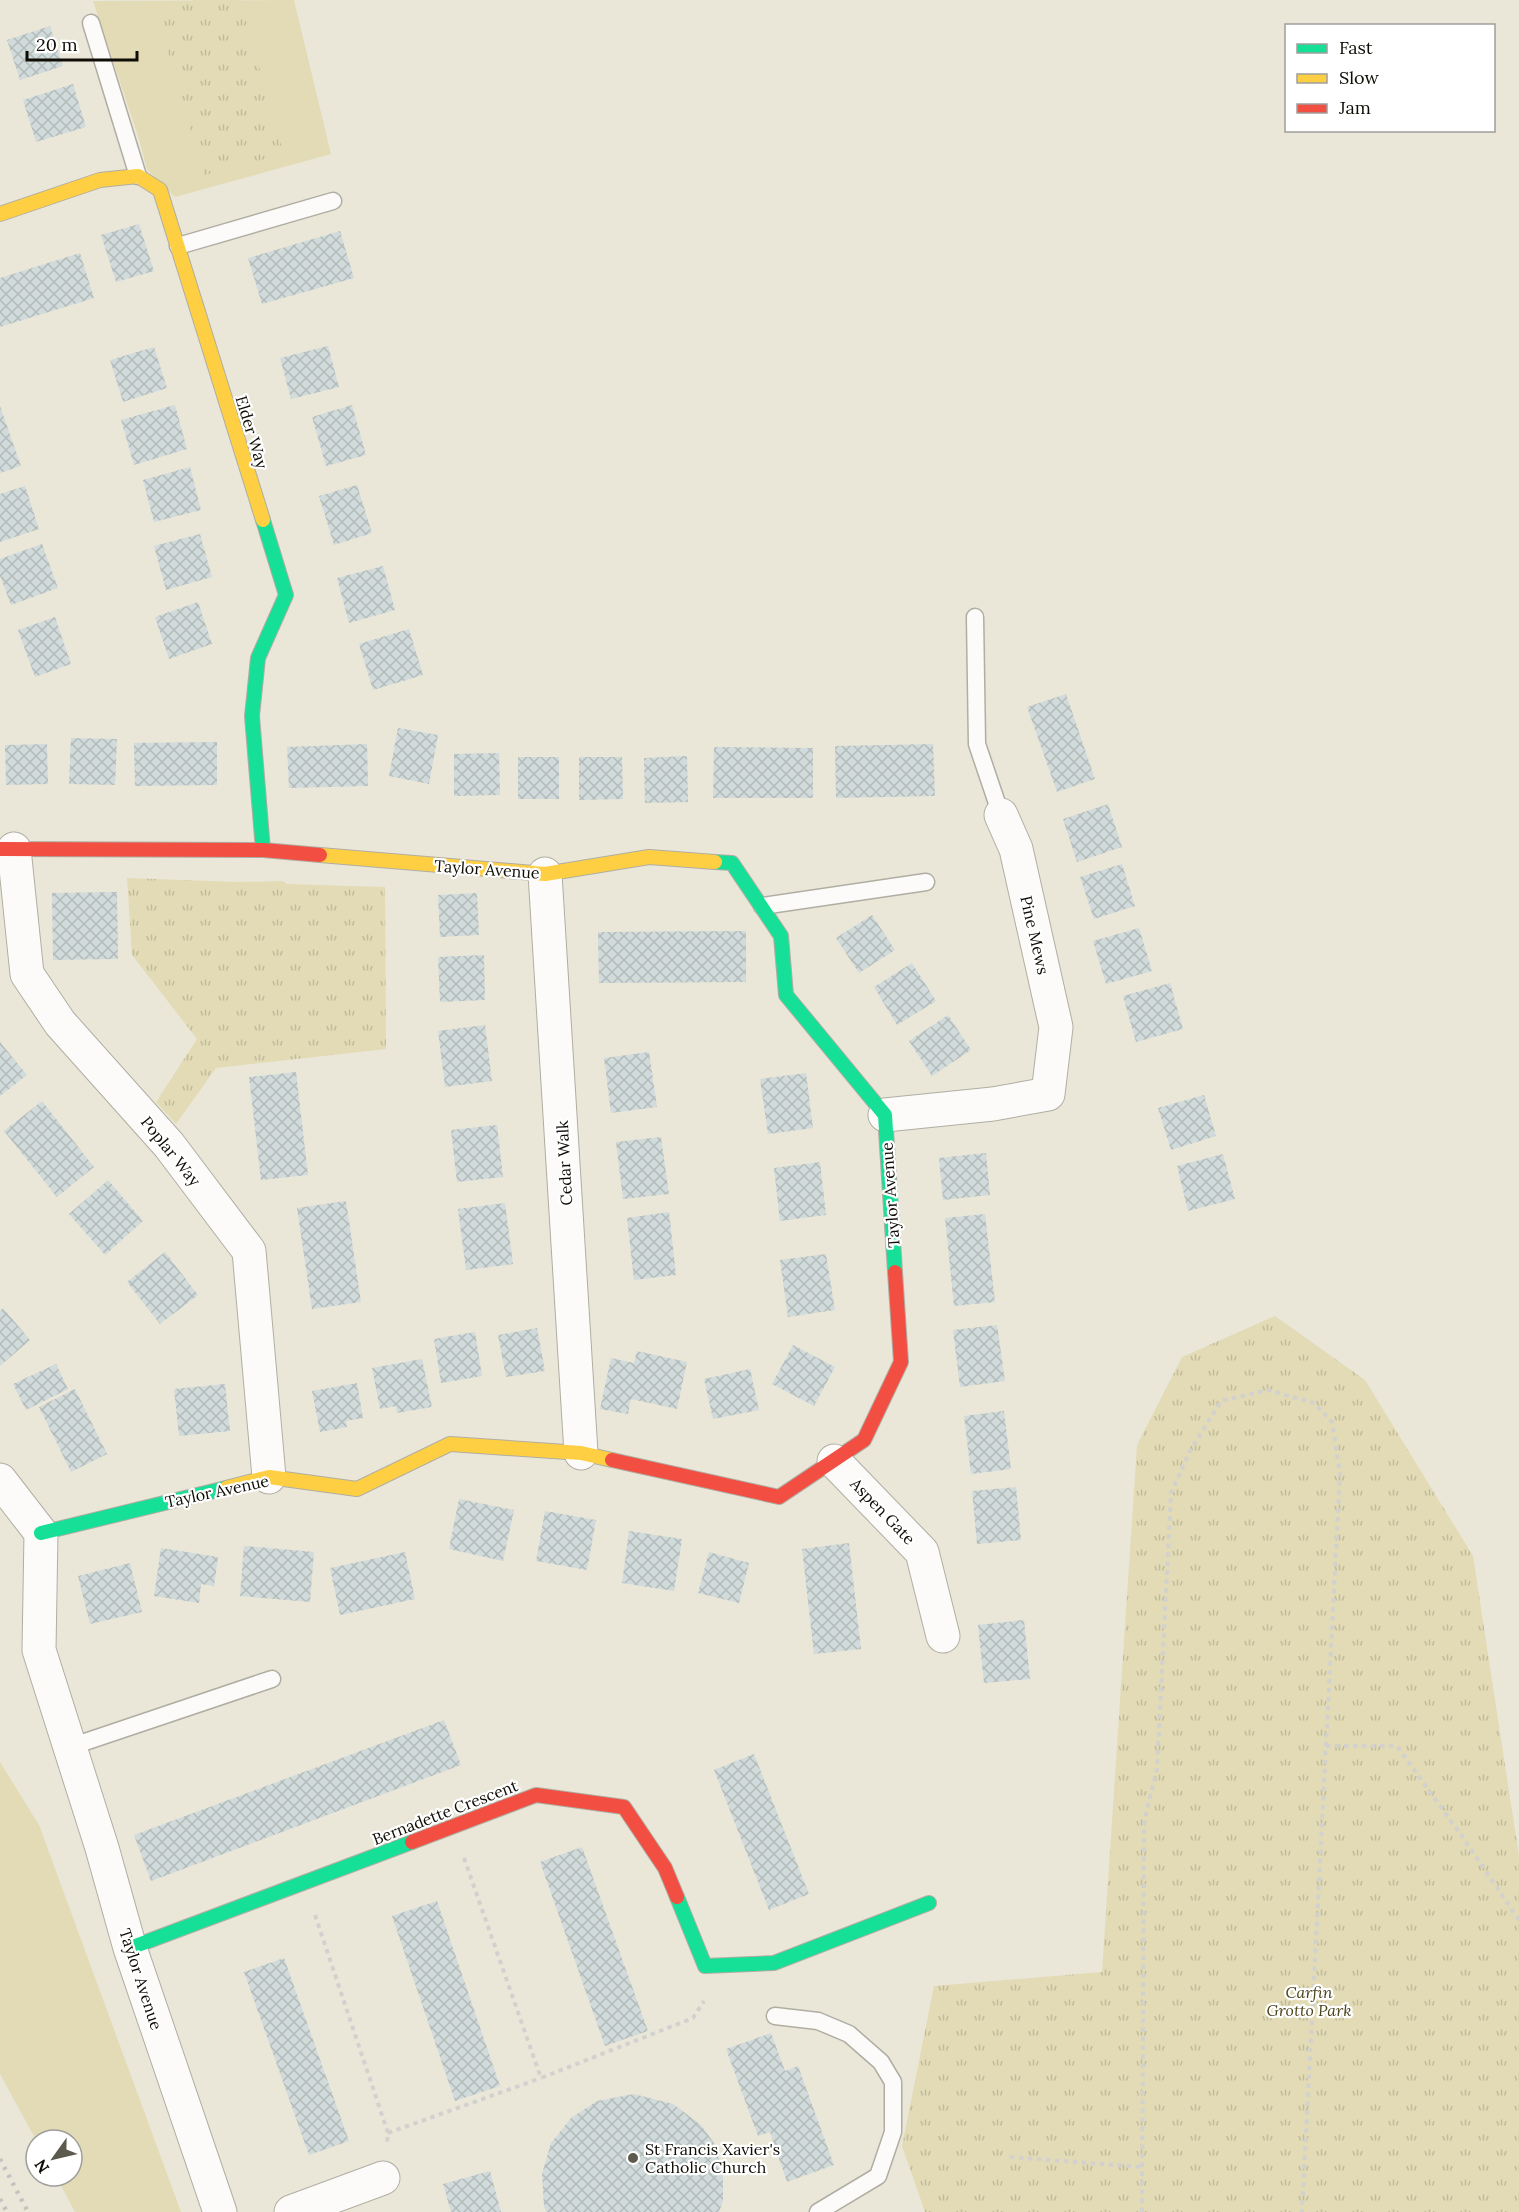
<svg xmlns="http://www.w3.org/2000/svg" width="1519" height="2212" font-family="Lora,serif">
<defs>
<pattern id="park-tufts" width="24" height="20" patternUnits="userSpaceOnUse" patternTransform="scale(1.5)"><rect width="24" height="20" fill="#e3dbb6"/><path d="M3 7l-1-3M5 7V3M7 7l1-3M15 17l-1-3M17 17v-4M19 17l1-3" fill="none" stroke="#c2bb9b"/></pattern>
<pattern id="building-cross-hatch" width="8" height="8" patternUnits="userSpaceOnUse" patternTransform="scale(1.5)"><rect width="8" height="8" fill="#d1dbdb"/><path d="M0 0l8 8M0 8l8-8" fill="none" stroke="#b2bbba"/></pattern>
</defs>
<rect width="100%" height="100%" fill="#eae7d9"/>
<g fill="#e3dbb6">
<polygon points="294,0 331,154 175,197 147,170 140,142 93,1"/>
<polygon points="0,1762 39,1825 181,2212 75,2212 56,2176 72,2176 72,2140 36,2140 0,2074"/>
</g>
<g fill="url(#park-tufts)">
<polygon points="194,0 240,0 284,154 204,175 156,12"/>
<polygon points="127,878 238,882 283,881 287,884 385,887 386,1049 216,1068 176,1124 156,1102 197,1039 132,955"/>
<polygon points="1275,1316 1365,1380 1473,1556 1519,1856 1519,2212 925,2212 902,2146 934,1986 1102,1972 1137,1445 1182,1357"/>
</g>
<g fill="url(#building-cross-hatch)">
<polygon points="50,26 63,66 20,80 7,40"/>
<polygon points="73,84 86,127 36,142 23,100"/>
<polygon points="139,224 154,271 116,282 101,235"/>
<polygon points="340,231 354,278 262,304 248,258"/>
<polygon points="80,253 94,298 0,327 0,278"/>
<polygon points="328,346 339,387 291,399 280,358"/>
<polygon points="154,347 167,388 123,402 110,360"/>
<polygon points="175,405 187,449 134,465 121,420"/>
<polygon points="352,405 366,455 326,466 312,417"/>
<polygon points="0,406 21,466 0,473"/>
<polygon points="190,467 201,510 154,522 143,480"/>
<polygon points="357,485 372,533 334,545 319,496"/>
<polygon points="25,486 39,529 0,542 0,494"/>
<polygon points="200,534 212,577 166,590 154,546"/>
<polygon points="42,544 58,588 11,605 0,576 0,559"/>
<polygon points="383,566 395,610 349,623 337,578"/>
<polygon points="198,602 212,644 169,659 155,617"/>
<polygon points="55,617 71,664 35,677 18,630"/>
<polygon points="409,629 423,675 373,690 359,644"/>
<polygon points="1066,694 1095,779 1057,792 1027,707"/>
<polygon points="398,728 438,735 429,784 389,776"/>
<polygon points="71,738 117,739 115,785 69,784"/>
<polygon points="217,742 217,785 135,786 134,743"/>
<polygon points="47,744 48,784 6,785 5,745"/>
<polygon points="367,744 368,786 289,788 287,747"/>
<polygon points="933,744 935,796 836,798 835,746"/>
<polygon points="714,747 813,748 813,798 713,798"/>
<polygon points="499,753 500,795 454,796 454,754"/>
<polygon points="687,756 688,802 645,803 644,758"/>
<rect x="518" y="757" width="41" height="42"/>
<polygon points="579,757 622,757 623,799 579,800"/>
<polygon points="1108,804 1122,847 1077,862 1063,819"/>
<polygon points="1122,864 1135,906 1094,919 1080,877"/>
<polygon points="117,892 118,959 53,960 52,893"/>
<polygon points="477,893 479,935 440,937 438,895"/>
<polygon points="872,915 895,950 859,973 836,938"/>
<polygon points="1139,928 1152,971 1106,984 1093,941"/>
<polygon points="746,931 746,982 599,983 598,932"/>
<polygon points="484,955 485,1000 440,1002 438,957"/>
<polygon points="912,963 936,1001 897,1025 874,987"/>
<polygon points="1170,983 1183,1029 1136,1042 1123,996"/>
<polygon points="948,1015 971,1050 932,1076 909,1041"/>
<polygon points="485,1025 492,1081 445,1087 438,1031"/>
<polygon points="0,1042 27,1075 0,1096"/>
<polygon points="649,1052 657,1107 611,1113 604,1058"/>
<polygon points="296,1072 308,1175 261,1180 249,1077"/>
<polygon points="806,1073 813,1128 768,1134 760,1079"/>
<polygon points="1204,1095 1216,1136 1171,1150 1158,1108"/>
<polygon points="42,1101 94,1167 57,1197 4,1131"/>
<polygon points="497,1125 503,1177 457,1182 451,1130"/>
<polygon points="661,1137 669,1194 623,1199 616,1142"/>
<polygon points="986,1153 990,1195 943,1200 939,1158"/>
<polygon points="1223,1154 1235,1199 1188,1211 1177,1166"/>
<polygon points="820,1162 826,1215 780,1221 774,1168"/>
<polygon points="108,1180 143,1221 105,1255 69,1214"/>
<polygon points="346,1201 361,1302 312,1309 297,1208"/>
<polygon points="505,1203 513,1264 466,1270 458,1209"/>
<polygon points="669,1212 676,1275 634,1280 627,1218"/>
<polygon points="985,1214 995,1302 954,1306 945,1218"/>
<polygon points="165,1252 198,1295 160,1324 127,1282"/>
<polygon points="826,1254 835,1310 788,1317 780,1260"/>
<polygon points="3,1308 30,1340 0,1366 0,1311"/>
<polygon points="997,1325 1005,1381 960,1387 953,1330"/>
<polygon points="537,1328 545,1371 506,1377 498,1335"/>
<polygon points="475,1332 482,1376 441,1383 434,1339"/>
<polygon points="793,1345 835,1367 814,1406 772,1384"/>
<polygon points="637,1351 687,1362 677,1409 631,1399 628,1414 600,1409 611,1358 634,1363"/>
<polygon points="422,1359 432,1407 397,1413 396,1406 380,1409 372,1368"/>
<polygon points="56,1364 68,1389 26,1410 13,1384"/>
<polygon points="750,1369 759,1410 713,1419 704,1379"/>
<polygon points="357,1383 363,1418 346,1421 347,1427 320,1432 312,1391"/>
<polygon points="225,1384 230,1431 179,1436 174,1389"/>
<polygon points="75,1389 107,1454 71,1472 39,1407"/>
<polygon points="1004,1411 1011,1469 971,1474 964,1416"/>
<polygon points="1016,1487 1021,1540 977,1544 972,1491"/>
<polygon points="459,1499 514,1510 503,1561 449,1549"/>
<polygon points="545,1511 596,1520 587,1570 536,1561"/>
<polygon points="629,1531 682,1539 674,1591 622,1583"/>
<polygon points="849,1543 861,1649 814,1654 802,1549"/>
<polygon points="244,1546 314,1552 310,1602 240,1596"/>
<polygon points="161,1548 218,1557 214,1586 201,1584 199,1603 154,1596"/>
<polygon points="405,1552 415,1599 340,1615 330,1568"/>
<polygon points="709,1552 749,1563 739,1603 698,1593"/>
<polygon points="130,1563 142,1612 90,1624 78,1576"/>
<polygon points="1024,1620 1030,1679 984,1683 978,1625"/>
<polygon points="444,1720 461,1765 151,1881 134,1835"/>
<polygon points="754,1754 809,1894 769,1910 714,1770"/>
<polygon points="582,1847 648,2031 605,2046 540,1862"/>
<polygon points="437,1901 500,2086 455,2101 392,1916"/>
<polygon points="284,1958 349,2141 309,2155 244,1972"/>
<polygon points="771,2033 785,2071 798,2066 834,2165 787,2182 770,2132 758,2136 726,2049"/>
<polygon points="634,2094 673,2104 701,2125 714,2143 723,2173 723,2201 719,2212 546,2212 544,2206 542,2174 551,2143 571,2118 597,2101"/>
<polygon points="490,2171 501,2212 451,2212 443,2184"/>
</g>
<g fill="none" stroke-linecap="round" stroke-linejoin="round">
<g stroke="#b0aea3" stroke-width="19">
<g id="lane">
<polyline points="91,23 138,176"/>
<polyline points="178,246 333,201"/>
<polyline points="975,617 977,744 1001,815"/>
<polyline points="762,906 926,882"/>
<polyline points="70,1747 272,1679"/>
<polyline points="775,2016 818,2021 849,2034 881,2062 893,2082 893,2132 878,2176 818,2212"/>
</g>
</g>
<g stroke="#b0aea3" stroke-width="35">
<g id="street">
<polyline points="14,849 27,974 60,1023 169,1145 249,1251 269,1477"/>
<polyline points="545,874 581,1453"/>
<polyline points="885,1115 993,1104 1048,1094 1056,1027 1016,849 1001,815"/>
<polyline points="834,1461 922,1552 943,1636"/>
<polyline points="0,1480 41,1533 39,1650 102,1848 130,1948 220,2212"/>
<polyline points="291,2212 383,2178"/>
</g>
</g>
<g stroke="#b0aea3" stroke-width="16">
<g id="fast">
<polyline points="263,520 286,595 258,658 252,716 263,850"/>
<polyline points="715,862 732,863 781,936 786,995 885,1115 895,1272"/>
<polyline points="41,1533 226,1488"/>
<polyline points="677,1897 705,1966 774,1963 929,1903"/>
<polyline points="130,1948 412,1842"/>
</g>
</g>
<g stroke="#b0aea3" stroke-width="16">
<g id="slow">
<polyline points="0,214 100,180 138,176 160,190 263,520"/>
<polyline points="320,855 545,874 649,857 715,862"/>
<polyline points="226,1488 269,1477 357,1489 450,1444 581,1453 612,1460"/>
</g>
</g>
<g stroke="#b0aea3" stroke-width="16">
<g id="jam">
<polyline points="0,849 263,850 320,855"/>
<polyline points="612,1460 779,1497 864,1440 901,1362 895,1272"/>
<polyline points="412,1842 536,1795 624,1807 665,1868 677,1897"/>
</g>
</g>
<g stroke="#d2d1cd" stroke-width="4" stroke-dasharray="4.5 4.5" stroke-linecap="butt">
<polyline points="1326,1746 1397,1746 1461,1835 1519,1920"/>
<polyline points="464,1858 541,2078 693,2018 704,2001"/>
<polyline points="315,1915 388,2133 387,2144"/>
<polyline points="388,2133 541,2078"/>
<polyline points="1010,2157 1142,2167"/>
<polyline points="1142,2212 1144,1822 1157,1769 1171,1493 1190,1451 1221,1401 1268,1390 1314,1403 1332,1422 1340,1474 1302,2212"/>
</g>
<use href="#lane" stroke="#fcfbf9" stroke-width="16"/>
<use href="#street" stroke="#fcfbf9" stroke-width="33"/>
<use href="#fast" stroke="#16e098" stroke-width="14"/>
<use href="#slow" stroke="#ffcf43" stroke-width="14"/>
<use href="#jam" stroke="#f24e42" stroke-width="14"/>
<g stroke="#c4c2bf" stroke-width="4.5" stroke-dasharray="3 6" stroke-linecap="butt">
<polyline points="0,2159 28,2212"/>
<polyline points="0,2199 7,2212"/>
</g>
</g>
<circle fill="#5c594f" stroke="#fff" stroke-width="2" cx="633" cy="2158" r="6"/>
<g text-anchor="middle" stroke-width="4.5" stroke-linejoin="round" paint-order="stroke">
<g font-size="16" fill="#0f0d05" stroke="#fff">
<text transform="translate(252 432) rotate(73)" y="6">Elder Way</text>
<text transform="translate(487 869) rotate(4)" y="6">Taylor Avenue</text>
<text transform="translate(1035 935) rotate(77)" y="6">Pine Mews</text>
<text transform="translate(171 1151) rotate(51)" y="6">Poplar Way</text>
<text transform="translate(564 1163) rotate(-93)" y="6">Cedar Walk</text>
<text transform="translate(890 1195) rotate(-94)" y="6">Taylor Avenue</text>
<text transform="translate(217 1491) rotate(-12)" y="6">Taylor Avenue</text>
<text transform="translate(883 1511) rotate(46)" y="6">Aspen Gate</text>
<text transform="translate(445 1812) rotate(-21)" y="6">Bernadette Crescent</text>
<text transform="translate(141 1979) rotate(72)" y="6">Taylor Avenue</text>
</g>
<g font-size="16" font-style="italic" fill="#4c441b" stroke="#fff">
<text x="1309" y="1998">Carfin<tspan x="1309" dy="18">Grotto Park</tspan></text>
</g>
<g font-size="16" fill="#0f0d05" stroke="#fff" text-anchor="start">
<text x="645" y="2155">St Francis Xavier's<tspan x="645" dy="18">Catholic Church</tspan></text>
</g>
</g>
<rect x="1285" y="24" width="210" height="108" fill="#ffffff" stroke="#9f9e9b" stroke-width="1.5"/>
<rect x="1297" y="44" width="30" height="9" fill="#16e098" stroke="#9f9e9b" stroke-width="1.5"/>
<text x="1339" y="54" font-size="18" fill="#0f0d05">Fast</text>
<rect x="1297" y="74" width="30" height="9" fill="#ffcf43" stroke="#9f9e9b" stroke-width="1.5"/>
<text x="1339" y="84" font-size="18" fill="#0f0d05">Slow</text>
<rect x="1297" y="104" width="30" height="9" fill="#f24e42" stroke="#9f9e9b" stroke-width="1.5"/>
<text x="1339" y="114" font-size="18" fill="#0f0d05">Jam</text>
<g transform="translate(54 2158) rotate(236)"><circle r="28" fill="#ffffff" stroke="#9f9e9b" stroke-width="1.5"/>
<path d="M0-4.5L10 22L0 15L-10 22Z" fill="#5c594f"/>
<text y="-9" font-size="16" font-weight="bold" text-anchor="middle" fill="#0f0d05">N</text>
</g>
<path d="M27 51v9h110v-9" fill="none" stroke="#0f0d05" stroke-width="3"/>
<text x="36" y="51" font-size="18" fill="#0f0d05" stroke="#ffffff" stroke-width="4.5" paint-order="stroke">20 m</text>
</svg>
